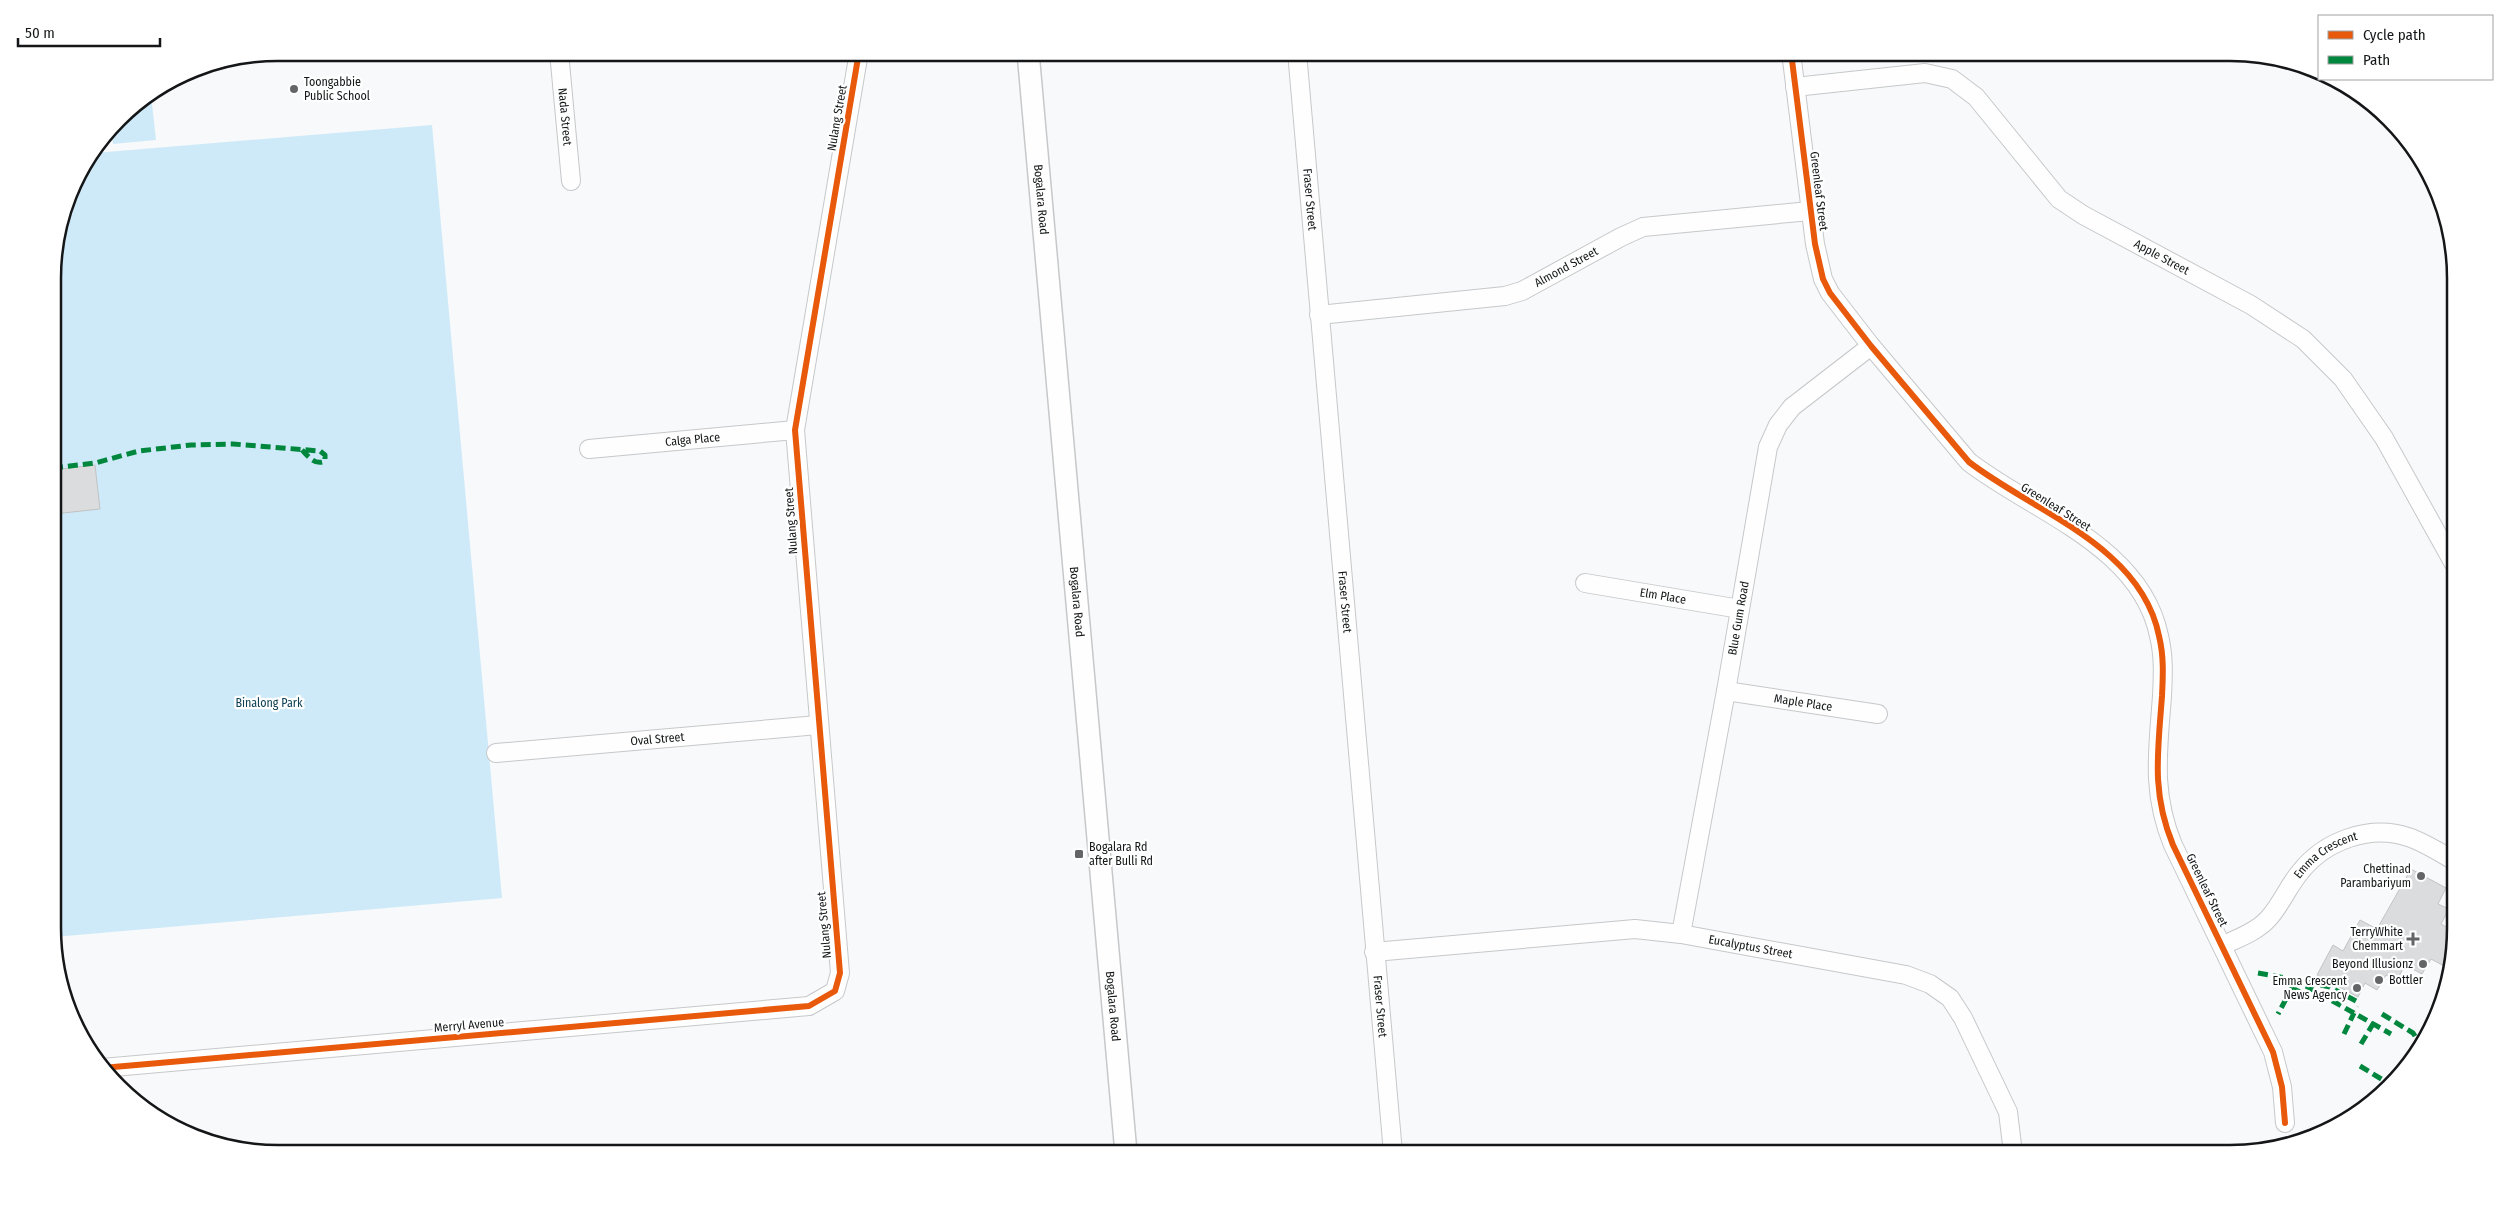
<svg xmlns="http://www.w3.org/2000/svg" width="2508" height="1206" font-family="'Fira Sans Condensed',sans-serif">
<rect width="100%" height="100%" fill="#f7f9fb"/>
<g fill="#ceeaf8">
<polygon points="151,95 156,140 113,144 112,131 129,109"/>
<polygon points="432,125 502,898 54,937 53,263 76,178 95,153"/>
</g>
<g fill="#dadcdd" stroke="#c1c3c4">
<polygon points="95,465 100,509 54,514 53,470"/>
<polygon points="2411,869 2446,888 2438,904 2449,909 2441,924 2455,932 2448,968 2431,959 2422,974 2405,965 2397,980 2386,975 2377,990 2365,983 2358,997 2317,975 2333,945 2343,951 2360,920 2377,929"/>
</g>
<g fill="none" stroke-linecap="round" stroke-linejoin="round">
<g stroke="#c6c8ca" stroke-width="20">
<g id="minor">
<path id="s1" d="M559,52L571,181"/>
<path id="s2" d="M1297,52L1393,1153"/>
<path d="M1791,52L1815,244L1823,279L1830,293L1871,346L1969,462C2034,512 2141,546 2159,636C2164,656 2163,676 2162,696C2158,751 2151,792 2173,845L2273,1052L2282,1087L2285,1123"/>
<path id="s3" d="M1795,87L1925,73L1952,79L1976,97L2059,199L2083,215L2251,305L2303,339L2343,379L2384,438L2454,564"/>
<path id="s4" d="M1319,315L1505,296L1522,291L1621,237L1643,227L1810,211"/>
<path id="s5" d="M589,449L795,430"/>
<path id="s6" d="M1585,583L1740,609"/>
<path id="s7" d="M1726,691L1878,714"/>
<path id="s8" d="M496,753L818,725"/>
<path id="s9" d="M1681,934L1726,691L1768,447L1778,425L1792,407L1871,346"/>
<path id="s10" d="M2222,946C2238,938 2256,932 2268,919C2281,905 2288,886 2301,871C2325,841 2370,824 2408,837C2424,842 2440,853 2455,861"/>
<path id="s11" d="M1374,952L1635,929L1681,934L1906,975L1930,984L1950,998L1963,1018L2008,1112L2013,1153"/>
<polyline points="102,1068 809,1006 835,991 840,973 795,430 859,52"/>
</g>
</g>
<g stroke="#c6c8ca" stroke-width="24">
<g id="tertiary">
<path id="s12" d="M1028,52L1126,1153"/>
</g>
</g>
<g stroke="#dedede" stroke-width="3" stroke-dasharray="2.5 4" stroke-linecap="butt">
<polyline points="2354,1013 2358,1006"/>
<polyline points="2383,1080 2388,1083"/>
</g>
<use href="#minor" stroke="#fefefe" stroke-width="18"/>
<use href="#tertiary" stroke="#fefefe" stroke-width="21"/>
<g stroke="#00873e" stroke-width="5" stroke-dasharray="10 5" stroke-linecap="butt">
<path d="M53,468L95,463L139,451L191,445L233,444L320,451L325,455V461C315,466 308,456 302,450"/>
<polyline points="2258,973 2296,980 2278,1014"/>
<polyline points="2306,982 2330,987 2356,1001"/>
<polyline points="2306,986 2391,1034"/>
<polyline points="2292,988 2302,993"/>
<path d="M2382,1014L2413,1033C2423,1046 2414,1055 2406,1068"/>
<polyline points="2344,1034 2354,1013"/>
<polyline points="2361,1044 2376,1019"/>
<polyline points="2360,1066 2383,1080"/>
<polyline points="2388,1083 2389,1084"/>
</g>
<g stroke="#fff" stroke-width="9">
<g id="cycleway">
<path d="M1791,52L1815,244L1823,279L1830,293L1871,346L1969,462C2034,512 2141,546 2159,636C2164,656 2163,676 2162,696C2158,751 2151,792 2173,845L2273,1052L2282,1087L2285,1123"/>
<polyline points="102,1068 809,1006 835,991 840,973 795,430 859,52"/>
</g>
</g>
<use href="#cycleway" stroke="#e8590c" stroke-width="6"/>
</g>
<g fill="#636567" stroke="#fff" stroke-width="2">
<circle cx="294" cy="89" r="5"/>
<rect x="1074" y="849" width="10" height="10" rx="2.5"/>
<circle cx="2421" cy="876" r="5"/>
<path d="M2410.5 931.5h5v5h5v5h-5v5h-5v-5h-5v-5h5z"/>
<circle cx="2423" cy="964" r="5"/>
<circle cx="2379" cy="980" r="5"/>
<circle cx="2357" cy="988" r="5"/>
</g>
<g text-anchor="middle" stroke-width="4.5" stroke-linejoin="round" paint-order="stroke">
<g font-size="12" fill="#141617" stroke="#fff" text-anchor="end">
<text x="304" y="86" text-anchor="start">Toongabbie<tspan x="304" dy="14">Public School</tspan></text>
<text x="1089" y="851" text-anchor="start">Bogalara Rd<tspan x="1089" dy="14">after Bulli Rd</tspan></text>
<text x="2411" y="873">Chettinad<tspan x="2411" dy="14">Parambariyum</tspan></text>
<text x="2403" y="936">TerryWhite<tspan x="2403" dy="14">Chemmart</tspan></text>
<text x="2413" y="968">Beyond Illusionz</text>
<text x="2389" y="984" text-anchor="start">Bottler</text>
<text x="2347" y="985">Emma Crescent<tspan x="2347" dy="14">News Agency</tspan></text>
</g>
<g font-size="12" fill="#141617" stroke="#fff">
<text dy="4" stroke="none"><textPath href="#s1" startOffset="65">Nada Street</textPath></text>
<text transform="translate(837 118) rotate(-80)" y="4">Nulang Street</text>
<text transform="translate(1819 191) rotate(83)" y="4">Greenleaf Street</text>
<text dy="4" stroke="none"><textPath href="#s2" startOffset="148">Fraser Street</textPath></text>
<text dy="4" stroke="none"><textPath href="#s12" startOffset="148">Bogalara Road</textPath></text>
<text dy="4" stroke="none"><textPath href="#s3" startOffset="438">Apple Street</textPath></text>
<text dy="4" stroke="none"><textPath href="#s4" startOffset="255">Almond Street</textPath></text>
<text dy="4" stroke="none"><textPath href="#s5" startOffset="104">Calga Place</textPath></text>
<text transform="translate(2056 507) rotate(32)" y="4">Greenleaf Street</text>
<text transform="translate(791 521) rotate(-94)" y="4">Nulang Street</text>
<text dy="4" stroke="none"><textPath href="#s6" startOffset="79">Elm Place</textPath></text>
<text dy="4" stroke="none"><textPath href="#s12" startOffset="552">Bogalara Road</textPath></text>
<text dy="4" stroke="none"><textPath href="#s2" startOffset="552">Fraser Street</textPath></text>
<text dy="4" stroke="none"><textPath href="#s9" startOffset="321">Blue Gum Road</textPath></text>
<text dy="4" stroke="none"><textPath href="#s7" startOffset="78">Maple Place</textPath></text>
<text dy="4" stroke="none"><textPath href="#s8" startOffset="162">Oval Street</textPath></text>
<text dy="4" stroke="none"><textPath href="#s10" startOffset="142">Emma Crescent</textPath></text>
<text transform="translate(2207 890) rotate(64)" y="4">Greenleaf Street</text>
<text transform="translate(824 925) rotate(-95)" y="4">Nulang Street</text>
<text dy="4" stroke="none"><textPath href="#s11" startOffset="379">Eucalyptus Street</textPath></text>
<text dy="4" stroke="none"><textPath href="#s12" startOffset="958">Bogalara Road</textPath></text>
<text dy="4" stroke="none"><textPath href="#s2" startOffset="958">Fraser Street</textPath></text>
<text transform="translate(469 1025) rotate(-5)" y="4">Merryl Avenue</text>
</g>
<g font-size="12" fill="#0f4054" stroke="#fff">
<text x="269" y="707">Binalong Park</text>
</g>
</g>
<path d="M0 0H2508V1206H0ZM278 61H2230A217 217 0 0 1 2447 278V928A217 217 0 0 1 2230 1145H278A217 217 0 0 1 61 928V278A217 217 0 0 1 278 61Z" fill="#fff" fill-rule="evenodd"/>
<path fill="none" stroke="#141617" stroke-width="2.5" d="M278 61H2230A217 217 0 0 1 2447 278V928A217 217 0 0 1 2230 1145H278A217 217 0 0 1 61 928V278A217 217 0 0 1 278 61Z"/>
<rect x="2318" y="15" width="175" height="65" fill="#ffffff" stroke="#a1a2a2"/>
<rect x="2328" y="31" width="25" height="8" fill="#e8590c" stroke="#a1a2a2"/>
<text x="2363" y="40" font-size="15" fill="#141617">Cycle path</text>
<rect x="2328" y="56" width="25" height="8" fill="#00873e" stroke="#a1a2a2"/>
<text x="2363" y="65" font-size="15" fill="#141617">Path</text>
<path d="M18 38v8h142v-8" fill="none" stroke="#141617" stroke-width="2.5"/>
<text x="25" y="38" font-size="15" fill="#141617" stroke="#ffffff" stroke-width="4" paint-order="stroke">50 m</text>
</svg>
